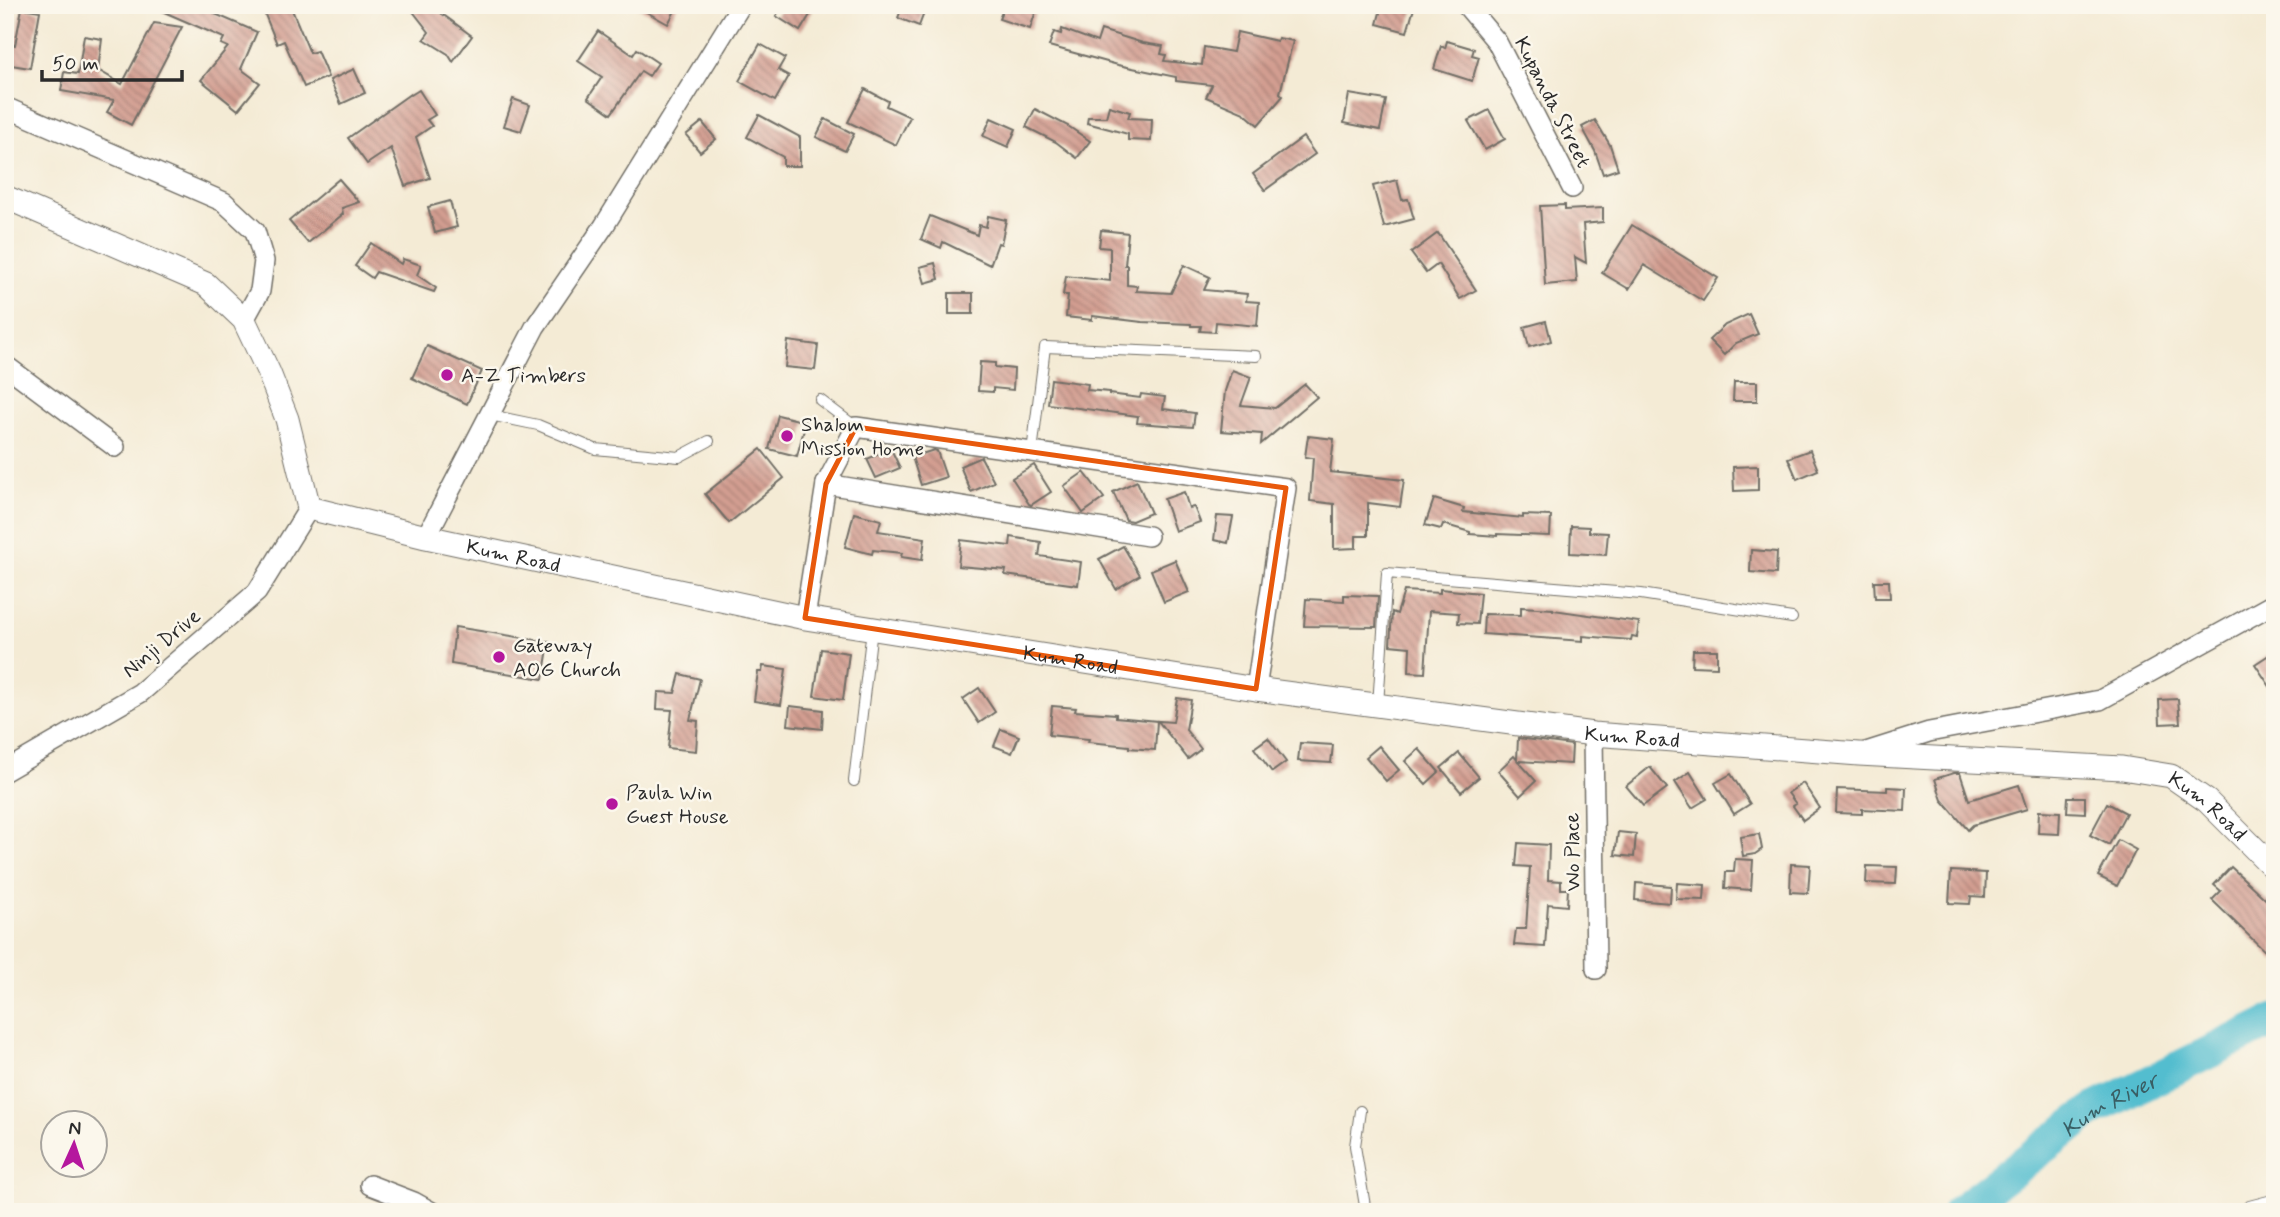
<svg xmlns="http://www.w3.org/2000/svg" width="2280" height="1217" font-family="Mynerve,sans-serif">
<defs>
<pattern id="building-back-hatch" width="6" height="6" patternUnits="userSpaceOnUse" patternTransform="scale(1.75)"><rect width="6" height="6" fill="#d39e91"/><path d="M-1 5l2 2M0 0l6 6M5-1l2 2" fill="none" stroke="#ab8177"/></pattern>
</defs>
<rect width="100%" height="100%" fill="#fbf7ec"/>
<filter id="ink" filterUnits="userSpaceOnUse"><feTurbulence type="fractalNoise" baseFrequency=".0143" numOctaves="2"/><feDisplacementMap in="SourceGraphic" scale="14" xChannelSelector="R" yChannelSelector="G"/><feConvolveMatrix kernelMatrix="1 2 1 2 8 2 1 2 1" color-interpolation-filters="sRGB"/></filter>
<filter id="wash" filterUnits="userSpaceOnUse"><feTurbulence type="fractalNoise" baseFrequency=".00686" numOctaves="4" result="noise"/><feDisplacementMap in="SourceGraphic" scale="28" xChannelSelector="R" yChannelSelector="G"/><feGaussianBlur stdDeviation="1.57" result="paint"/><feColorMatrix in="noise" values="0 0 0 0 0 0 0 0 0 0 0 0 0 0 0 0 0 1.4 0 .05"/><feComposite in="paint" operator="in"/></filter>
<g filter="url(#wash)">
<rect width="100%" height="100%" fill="#f4ebd5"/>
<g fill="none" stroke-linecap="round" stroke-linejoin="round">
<path stroke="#53bdcf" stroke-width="33" id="s1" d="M1958,1212L2094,1109L2275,1020"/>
</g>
<g id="blocks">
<g fill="url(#building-back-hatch)">
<polygon points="148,5 219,5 215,14 257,32 241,69 260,83 238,110 201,80 228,47 221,44 224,38"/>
<polygon points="261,5 290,5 310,53 317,51 328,77 304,87 284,41 277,44"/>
<polygon points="408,5 430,5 472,36 453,62 448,54 424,39 429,32"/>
<polygon points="634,5 678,5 668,24"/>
<polygon points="783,5 816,5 800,31 776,16"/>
<polygon points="903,5 927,5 919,26 898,18"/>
<polygon points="1005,5 1029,5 1037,8 1030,29 999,19"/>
<polygon points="1382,5 1415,5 1407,32 1377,24"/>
<polygon points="22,8 40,11 30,68 5,64 5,43 15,45"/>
<polygon points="154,23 182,27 131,125 107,112 114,100 61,91 64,72 78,74 84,36 102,39 98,70 122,84"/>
<polygon points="1062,29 1097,42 1101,30 1143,43 1163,46 1161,54 1166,55 1164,61 1202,65 1204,47 1233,52 1237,32 1277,41 1278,38 1293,41 1280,93 1283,96 1258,125 1244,113 1206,97 1212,85 1176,81 1176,77 1118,65 1049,46 1054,32 1061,34"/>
<polygon points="598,31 633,55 637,49 658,63 649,76 641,71 611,114 588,98 602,77 578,61"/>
<polygon points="1447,41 1474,49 1472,55 1479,57 1472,81 1434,69 1441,46 1445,48"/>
<polygon points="760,44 785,58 778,70 789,76 775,101 739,81"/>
<polygon points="354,69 365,93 341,104 330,80"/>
<polygon points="865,89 888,101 886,106 910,117 896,145 848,122"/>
<polygon points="419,90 435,115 427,120 432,126 416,137 430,178 405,186 391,148 367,164 348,138 410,94 411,95"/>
<polygon points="1349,94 1386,100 1380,130 1344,123"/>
<polygon points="513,99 530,105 521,131 504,126"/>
<polygon points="1109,106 1130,112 1128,118 1152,119 1151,141 1128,140 1128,134 1087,123 1088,117 1106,117"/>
<polygon points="1035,109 1068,126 1090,141 1077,158 1056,142 1026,127"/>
<polygon points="1489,110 1505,139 1485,150 1468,121"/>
<polygon points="759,115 800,137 800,166 783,166 783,157 747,137"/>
<polygon points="991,118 1016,129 1008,147 983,136"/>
<polygon points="825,119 854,134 845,151 816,137"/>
<polygon points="1595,120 1610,145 1618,169 1603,174 1595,151 1582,127"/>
<polygon points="702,122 716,139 700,152 686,135"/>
<polygon points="1303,137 1315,154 1265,190 1253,174"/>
<polygon points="339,179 359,202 342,208 343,214 308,243 289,221"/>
<polygon points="1397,180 1402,200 1408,199 1414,219 1384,227 1373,186"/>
<polygon points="450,201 457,227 435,233 428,207"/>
<polygon points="1565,205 1565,210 1603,208 1603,222 1583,224 1586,263 1575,257 1577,282 1545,285 1540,206"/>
<polygon points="930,216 977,235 979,225 986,227 988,216 1006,220 1001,244 998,243 990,265 943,242 941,248 921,239"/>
<polygon points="1632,225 1718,278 1703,301 1644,265 1629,289 1602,273"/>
<polygon points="1101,230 1128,233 1125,265 1127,265 1127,285 1137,286 1136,291 1171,293 1184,265 1210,277 1204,290 1247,294 1246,301 1259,302 1257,326 1216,322 1215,332 1200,331 1201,326 1191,326 1191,324 1142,322 1092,316 1092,320 1066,317 1068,295 1063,295 1066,276 1110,281 1110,248 1099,247"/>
<polygon points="1438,233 1476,290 1460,299 1438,264 1426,273 1411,253"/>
<polygon points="371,243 401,264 403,259 421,265 417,275 436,288 434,292 376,272 372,278 355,266"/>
<polygon points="935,263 939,279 925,283 920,267"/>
<rect x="949" y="293" width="24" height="21"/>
<polygon points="1749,314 1758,334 1736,343 1724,355 1709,340 1725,325"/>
<polygon points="1546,321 1551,341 1529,347 1524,327"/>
<polygon points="788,341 818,345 815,370 785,367"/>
<polygon points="427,346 482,371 467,404 412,378"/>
<polygon points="980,362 995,363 995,367 1014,369 1013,390 993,388 993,392 978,391"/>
<polygon points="1232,370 1251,377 1241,405 1275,408 1305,384 1317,397 1261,444 1262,434 1221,431 1225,391"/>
<polygon points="1051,379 1088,384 1087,390 1109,392 1109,394 1140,398 1141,394 1165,397 1163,409 1195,413 1193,427 1137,423 1138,416 1048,404"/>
<polygon points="1734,382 1757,382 1757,401 1733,401"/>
<polygon points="778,415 806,422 797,456 769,449"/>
<polygon points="1308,436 1334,439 1330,472 1404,480 1400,507 1368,503 1368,536 1356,536 1356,548 1334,549 1334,504 1310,501 1313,458 1305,457"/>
<polygon points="761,449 784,478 729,523 705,494"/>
<polygon points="891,449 900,468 876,478 867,459"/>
<polygon points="934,450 937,451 946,477 921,485 912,457"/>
<polygon points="1810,450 1818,470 1797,479 1788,458"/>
<polygon points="981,457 994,482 971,492 960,466"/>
<polygon points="1034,465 1051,492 1031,505 1029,504 1012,478"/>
<polygon points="1758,466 1758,490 1734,491 1733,467"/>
<polygon points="1084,472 1104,498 1083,513 1064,486"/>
<polygon points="1137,481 1151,513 1132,521 1126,520 1113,492"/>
<polygon points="1184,492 1189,508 1194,507 1200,522 1175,531 1164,499"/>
<polygon points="1434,499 1464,508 1463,512 1523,518 1523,515 1551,516 1550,536 1497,534 1497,536 1470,534 1470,532 1443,524 1441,529 1425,525"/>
<polygon points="854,513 881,520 878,531 925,538 922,560 901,557 902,553 873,550 872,554 845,547"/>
<polygon points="1217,516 1233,517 1228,543 1214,540"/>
<polygon points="1571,526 1589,527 1589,532 1608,533 1606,555 1570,553"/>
<polygon points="1011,537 1041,542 1039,556 1081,562 1078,585 1005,575 1006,570 958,566 961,540 1010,546"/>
<polygon points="1123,546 1140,575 1116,589 1099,559"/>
<polygon points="1751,550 1777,552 1776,574 1750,572"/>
<polygon points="1175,560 1189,592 1164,602 1151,570"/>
<polygon points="1874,581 1889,581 1890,598 1875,598"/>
<polygon points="1440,589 1480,593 1477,624 1458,623 1459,613 1429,611 1425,673 1409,672 1410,647 1390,645 1392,612 1397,614 1404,591 1440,593"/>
<polygon points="1344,595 1378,596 1376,627 1304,626 1306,599 1344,601"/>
<polygon points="1521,607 1553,609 1553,610 1639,622 1637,637 1632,636 1631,640 1583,636 1583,641 1483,634 1484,614 1521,615"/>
<polygon points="455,627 549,642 543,679 451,664"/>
<polygon points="821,649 849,653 843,700 814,696"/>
<polygon points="1693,650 1717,650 1717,667 1692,666"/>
<polygon points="2275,651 2275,694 2255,664"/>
<polygon points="763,666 786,669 781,705 754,701 758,672 762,672"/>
<polygon points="680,674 700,679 690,720 698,721 696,751 668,748 672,710 657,709 658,692 675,693"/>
<polygon points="979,688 995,712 979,723 963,699"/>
<polygon points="1177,698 1191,700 1186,730 1201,749 1188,759 1158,721 1173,722"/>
<polygon points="2178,699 2180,723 2160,724 2159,700"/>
<polygon points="790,706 823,710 822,729 788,725"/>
<polygon points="1052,706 1076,708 1075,711 1116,714 1116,717 1157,721 1155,750 1129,748 1129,746 1088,742 1089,739 1049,735"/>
<polygon points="1001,729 1019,736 1012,753 994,746"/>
<polygon points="1268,738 1286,762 1272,772 1254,748"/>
<polygon points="1518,738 1572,745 1571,764 1518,761 1536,781 1520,796 1498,771 1514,756 1517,760"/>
<polygon points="1300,743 1333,745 1331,763 1298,761"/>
<polygon points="1379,746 1399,770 1386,781 1366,757"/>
<polygon points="1419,749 1439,772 1426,784 1405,761"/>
<polygon points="1459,753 1479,777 1461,792 1441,768"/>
<polygon points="1650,767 1667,788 1643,806 1626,786"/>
<polygon points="1690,772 1707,799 1692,808 1675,782"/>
<polygon points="1954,773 1960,773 1969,800 2019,785 2027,809 1973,825 1968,830 1942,800 1935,779"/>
<polygon points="1731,774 1750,804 1734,814 1715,783"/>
<polygon points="1803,783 1820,808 1803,820 1793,806 1796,804 1788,793"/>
<polygon points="1887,787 1906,788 1905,811 1862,809 1862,814 1836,813 1837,789 1887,791"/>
<polygon points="2068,797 2085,797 2085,813 2067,812"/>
<polygon points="2107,803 2126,813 2109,845 2090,835"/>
<polygon points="2039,811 2060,812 2059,834 2038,833"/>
<polygon points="1618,832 1636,834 1634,857 1615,855"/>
<polygon points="1759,834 1762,849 1755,854 1743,856 1740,837"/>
<polygon points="2118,840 2136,850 2117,886 2098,876"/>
<polygon points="1518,843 1549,845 1548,880 1561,881 1561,889 1568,889 1567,906 1548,904 1545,947 1514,945 1516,929 1526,929 1530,867 1516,866"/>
<polygon points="1735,859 1753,860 1751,890 1725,888 1726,872 1734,872"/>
<polygon points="1791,864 1810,865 1808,893 1790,892"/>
<polygon points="1867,866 1897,867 1896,884 1866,883"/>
<polygon points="2231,867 2275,908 2275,961 2212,900 2221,891 2214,885"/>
<polygon points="1951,871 1986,873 1985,897 1971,896 1970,904 1949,903"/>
<polygon points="1636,883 1671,886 1670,903 1635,900"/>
<polygon points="1677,883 1705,885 1704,900 1676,899"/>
</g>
</g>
</g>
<g filter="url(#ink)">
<use href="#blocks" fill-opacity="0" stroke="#716e66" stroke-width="2"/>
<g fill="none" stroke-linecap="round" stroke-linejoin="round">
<g stroke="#716e66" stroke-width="12">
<g id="service">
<polyline points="820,400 856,427"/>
<polyline points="490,415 538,425 595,449 679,457 709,441"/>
<polyline points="1032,452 1045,347 1256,356"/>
<polyline points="1378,705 1387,573 1641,594 1792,618"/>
<polyline points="854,781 872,629"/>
<polyline points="1360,1111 1355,1146 1366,1212"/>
</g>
</g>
<g stroke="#716e66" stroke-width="22">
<g id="minor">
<polyline points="1466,5 1497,42 1572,188"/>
<polyline points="5,107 224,202 255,231 264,261 260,291 244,320"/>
<polyline points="5,365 115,447"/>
<polyline points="826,484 1148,536"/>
<polyline points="426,537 535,327 604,226 741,5"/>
<polyline points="805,618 826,484 856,427 1286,488 1256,689"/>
<polyline points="1593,734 1596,969"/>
<polyline points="1866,752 1929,732 2100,700 2275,603"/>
<polyline points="5,771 140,693 257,592 309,508"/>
<polyline points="370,1185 414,1202 432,1212"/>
</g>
</g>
<g stroke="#716e66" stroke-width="25">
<g id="tertiary">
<path id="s2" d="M5,197L206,284L244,320L269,373L287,419L309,508L426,537L805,618L1256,689L1593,734L1859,754L2122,768L2171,776L2207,801L2275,869"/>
<polyline points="2252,1212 2275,1206"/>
</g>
</g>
<use href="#service" stroke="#fff" stroke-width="10"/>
<use href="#minor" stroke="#fff" stroke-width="19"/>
<use href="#tertiary" stroke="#fff" stroke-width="23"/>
</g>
</g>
<path fill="none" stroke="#e8590c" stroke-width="5" stroke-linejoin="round" d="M856,427L1286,488L1256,689L805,618L826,484Z"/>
<g fill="#b5179e" stroke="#fbf7ec" stroke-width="2.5">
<circle cx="447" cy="375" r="7"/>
<circle cx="787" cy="436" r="7"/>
<circle cx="499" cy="657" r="7"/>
<circle cx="612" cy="804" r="7"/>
</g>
<g text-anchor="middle" stroke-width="5" stroke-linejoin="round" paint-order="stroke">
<g font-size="21" fill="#2b2b2b" stroke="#fbf7ec">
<text transform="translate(1553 102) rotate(63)" y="7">Kupanda Street</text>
<text dy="7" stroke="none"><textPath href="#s2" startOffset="681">Kum Road</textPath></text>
<text transform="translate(161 643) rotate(-40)" y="7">Ninji Drive</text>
<text dy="7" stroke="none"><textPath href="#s2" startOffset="1248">Kum Road</textPath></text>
<text dy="7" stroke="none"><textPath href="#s2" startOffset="1815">Kum Road</textPath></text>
<text dy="7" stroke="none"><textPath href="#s2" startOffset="2403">Kum Road</textPath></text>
<text transform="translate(1572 852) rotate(-91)" y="7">Wo Place</text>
</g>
<g font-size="21" fill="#2b2b2b" stroke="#fbf7ec" text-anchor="start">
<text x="461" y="382">A-Z Timbers</text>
<text x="801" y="431">Shalom<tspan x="801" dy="24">Mission Home</tspan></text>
<text x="513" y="652">Gateway<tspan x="513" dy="24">AOG Church</tspan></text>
<text x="626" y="799">Paula Win<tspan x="626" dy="24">Guest House</tspan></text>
</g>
<g font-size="23" font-style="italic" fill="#395e64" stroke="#fbf7ec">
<text dy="8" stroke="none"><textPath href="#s1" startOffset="186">Kum River</textPath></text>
</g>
</g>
<rect width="2280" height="1217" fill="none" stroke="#fbf7ec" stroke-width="28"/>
<g transform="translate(74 1144) rotate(3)"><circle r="33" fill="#fbf7ec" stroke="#a8a59f" stroke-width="2"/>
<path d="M0-5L12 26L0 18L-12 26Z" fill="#b5179e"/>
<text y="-10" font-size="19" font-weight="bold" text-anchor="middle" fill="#2b2b2b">N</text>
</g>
<path d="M42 70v10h140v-10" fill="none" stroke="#2b2b2b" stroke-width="3.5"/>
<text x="52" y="70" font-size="21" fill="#2b2b2b" stroke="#fbf7ec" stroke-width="5" paint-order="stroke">50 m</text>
</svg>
